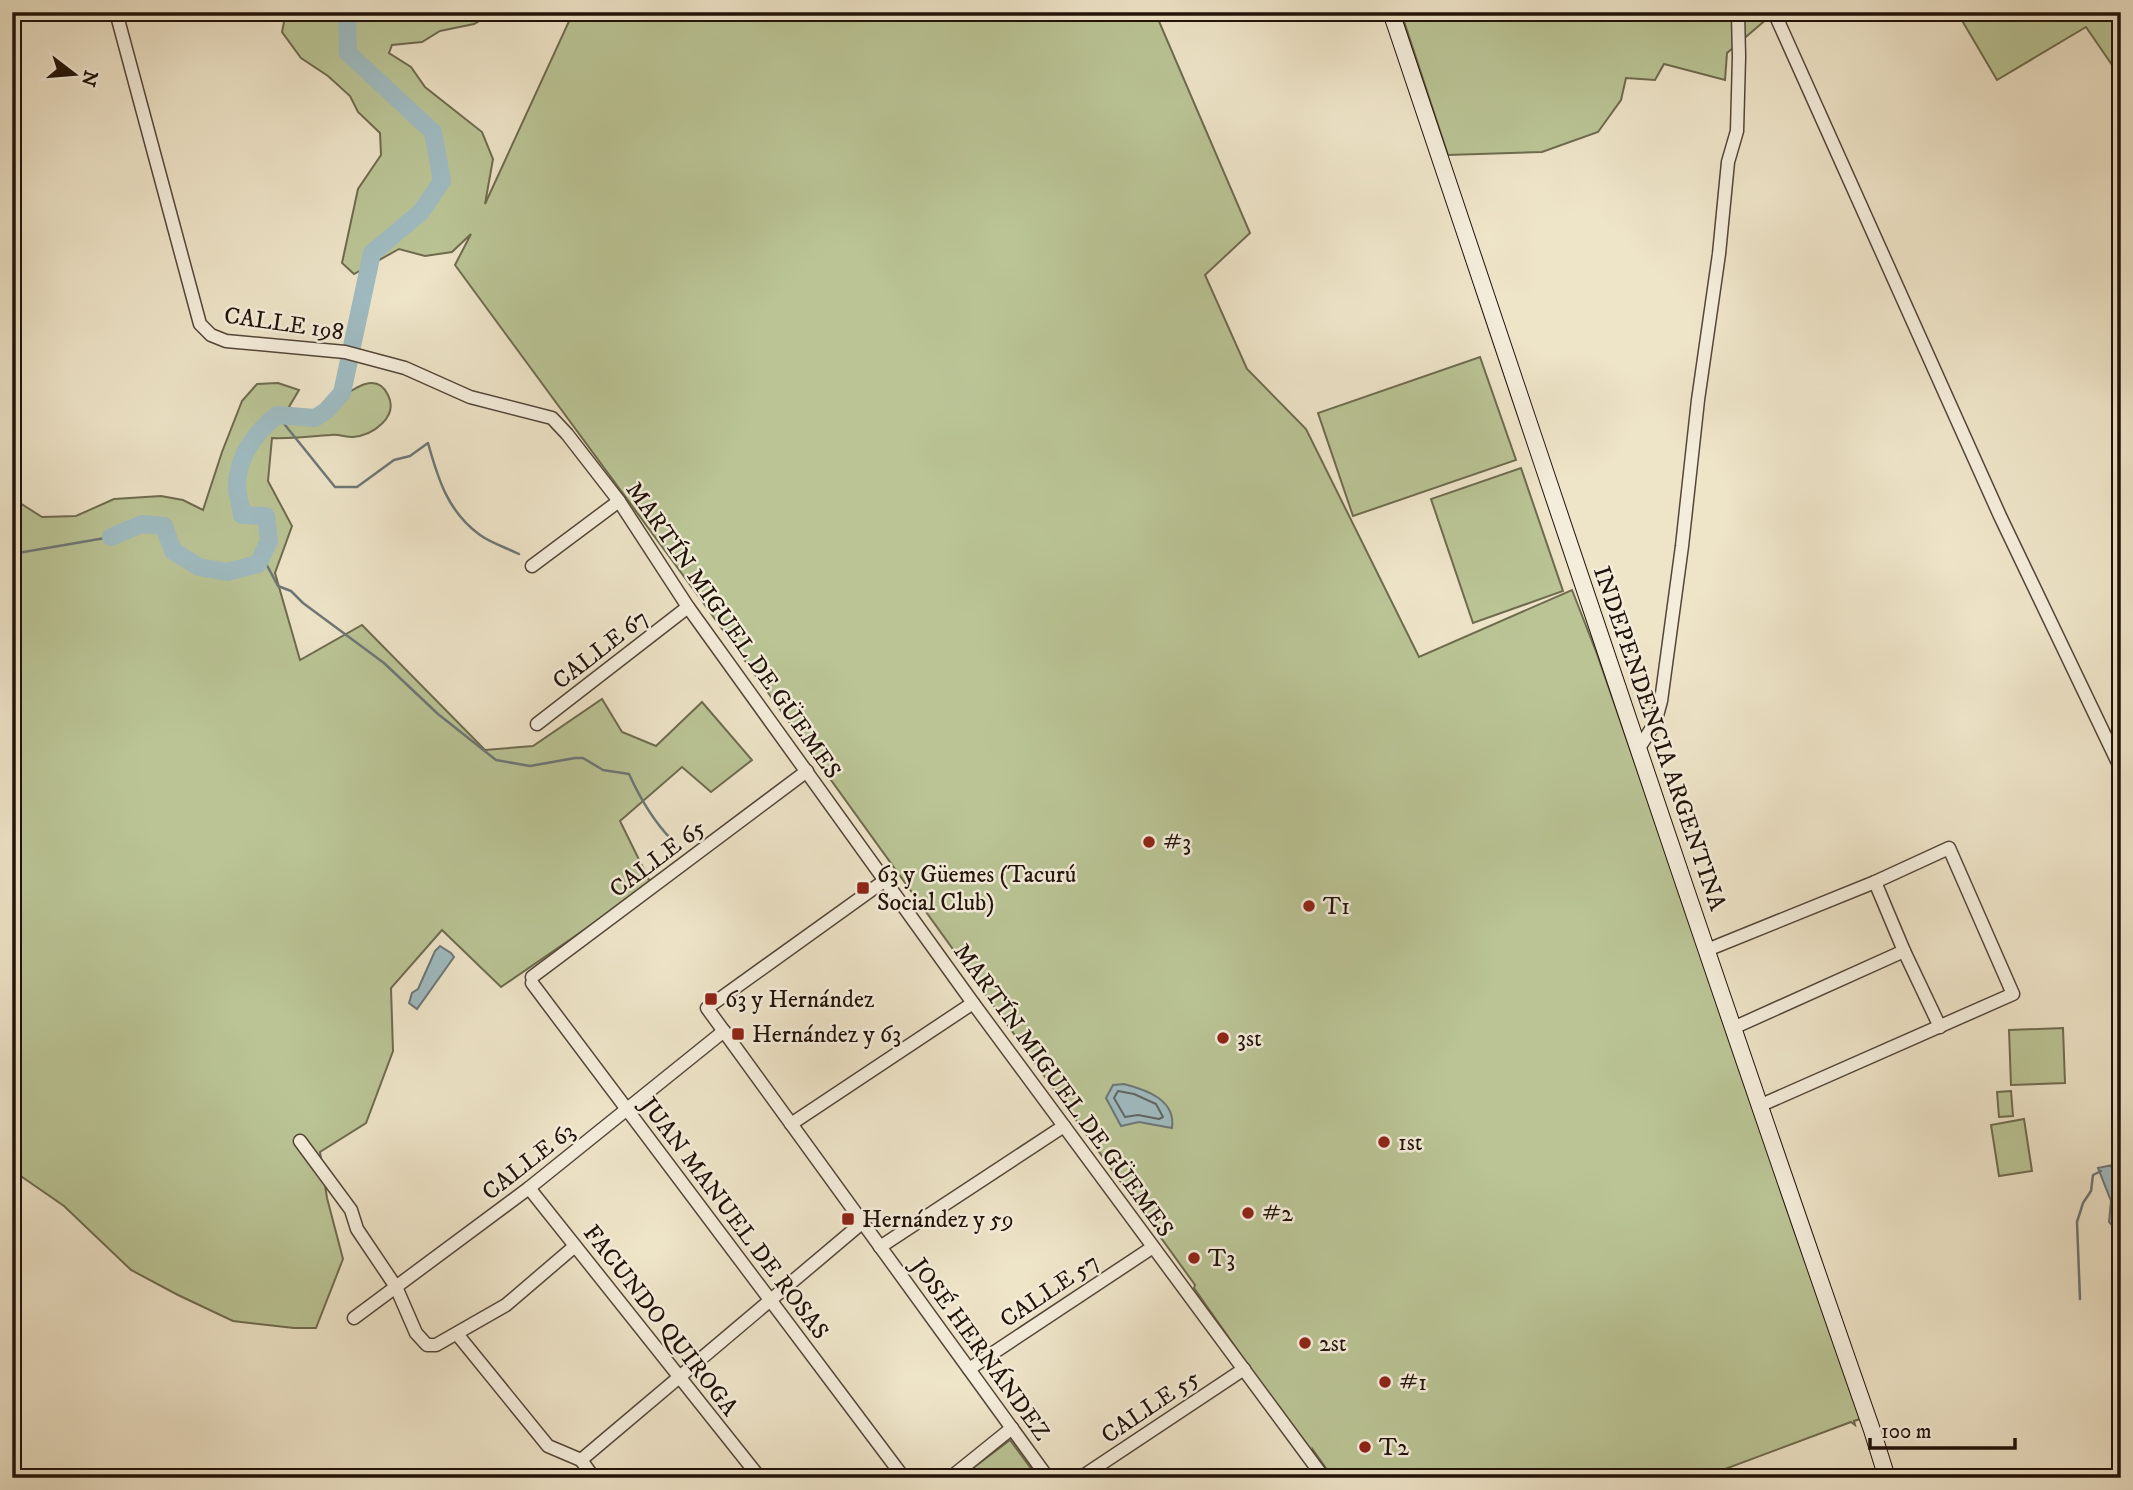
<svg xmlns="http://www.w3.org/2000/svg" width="2133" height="1490" font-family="'IM FELL DW Pica',serif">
<rect width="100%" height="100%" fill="#eee4c8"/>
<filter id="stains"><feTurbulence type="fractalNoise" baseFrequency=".00286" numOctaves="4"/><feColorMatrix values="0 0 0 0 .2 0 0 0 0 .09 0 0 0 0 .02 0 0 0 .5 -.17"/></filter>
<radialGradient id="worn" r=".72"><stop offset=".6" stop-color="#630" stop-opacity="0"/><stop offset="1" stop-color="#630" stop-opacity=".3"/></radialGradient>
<g fill="#bac495" stroke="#6e6b4f" stroke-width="2">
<polygon points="286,12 495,12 474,24 440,31 422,42 392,45 389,53 411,67 425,87 482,132 493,159 485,204 570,19 602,12 1155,12 1250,233 1205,275 1247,369 1306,429 1419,657 1572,590 1597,654 1863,1418 1854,1421 1855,1425 1851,1422 1701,1478 1333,1478 1313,1450 1314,1459 1194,1288 1195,1285 699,597 455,265 471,234 452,252 425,256 399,249 354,274 342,263 358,189 381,155 380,133 358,112 350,96 328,76 301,58 282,32"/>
<polygon points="1401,12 1775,12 1727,53 1725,80 1664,64 1655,80 1626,78 1621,100 1598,132 1542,152 1448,155"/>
<polygon points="1957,12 2121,12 2121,78 2086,27 1997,80"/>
<polygon points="1480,357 1516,460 1353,516 1318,413"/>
<path d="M278,383L299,390L289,407C296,411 306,415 315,413C333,410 372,361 388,395C399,417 373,435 353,437C346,437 338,434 331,435C311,436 292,439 272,438L268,481L292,526L275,573L300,660L362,625L485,750L533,746L602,699L622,732L656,746L702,702L752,760L711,792L682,767L620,821L651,884L501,987L442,930L391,988L393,1051L366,1123L320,1152L327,1198L343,1259L316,1328H294L233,1321L178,1295L131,1270L64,1206L12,1170V498L42,517L76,516L114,499L161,496L183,500L203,510L222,452L242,401L257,384Z"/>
<polygon points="1521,468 1563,591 1473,623 1431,499"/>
<polygon points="2063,1028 2065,1083 2011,1085 2009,1030"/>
<polygon points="2011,1091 2013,1116 1999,1117 1997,1092"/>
<polygon points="2024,1119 2032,1171 1999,1176 1991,1125"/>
<polygon points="1010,1440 1038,1478 960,1478"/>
</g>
<g fill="#9fbbc1" stroke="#6d7777" stroke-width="2">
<polygon points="440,946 451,953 454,957 417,1009 409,1003 412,993 418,989 435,951"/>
<path d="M1124,1084C1147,1090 1176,1100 1172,1128L1139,1122L1121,1126L1106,1098L1113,1085Z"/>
<polygon points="2112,1165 2121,1174 2121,1235 2109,1222 2111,1201 2098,1168"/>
</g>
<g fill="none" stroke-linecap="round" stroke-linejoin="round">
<polygon stroke="#606665" stroke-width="2" points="1118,1091 1134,1094 1156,1104 1163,1117 1159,1119 1138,1115 1125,1117 1114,1098"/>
<g stroke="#6d7777" stroke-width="2.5">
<path d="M277,415L335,487H357L394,460L410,456L428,443C438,479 448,512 480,535C491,543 507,548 519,554"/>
<polyline points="12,554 111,537"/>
<path d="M262,556L278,586L291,591L303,603L384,663L438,714L496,760L530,766L575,758H583L603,770L629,774C640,798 653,821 672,840"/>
<polyline points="2110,1166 2121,1165"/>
<polyline points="2080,1299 2077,1222 2083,1203 2091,1191 2093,1175 2101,1171"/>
</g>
<g stroke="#9fbbc1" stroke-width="18">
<polyline points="375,12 430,12"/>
<path d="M111,537L142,524L164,526L173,551L199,567L227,572L258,564L269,541L266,516L242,515C241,506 237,495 237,487C237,456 255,433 277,415L315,418L326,411L342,393L372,253L421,212L442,181L433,132L348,53L347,12"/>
</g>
<g stroke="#544639" stroke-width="15">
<g id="street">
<polyline points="116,12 200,324 211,335 226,341 345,352 405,368 470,397 552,418 567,434 619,501 688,607 973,1003 1324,1478"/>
<polyline points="1774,12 2000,516 2121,769"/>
<polyline points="532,566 619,501"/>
<polyline points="537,724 688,607"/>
<polyline points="1639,748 1655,723 1661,701 1682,546 1698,400 1719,254 1728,162 1737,131 1739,57 1738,12"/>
<polyline points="884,881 707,1008 1048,1478"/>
<polyline points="1875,882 1904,951 1940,1027"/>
<polyline points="1707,950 1875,882 1949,848 2013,994 1759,1106"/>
<polyline points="532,977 807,771"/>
<polyline points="532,983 904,1478"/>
<polyline points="1733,1028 1904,951"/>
<polyline points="791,1124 973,1003"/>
<polyline points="300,1141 351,1210 357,1229 396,1287 416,1333 427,1345 436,1345 506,1305 575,1246"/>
<polyline points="529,1188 760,1478"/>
<polyline points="880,1247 1064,1126"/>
<polyline points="354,1318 529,1188 724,1031"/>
<polyline points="457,1334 548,1446 581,1460"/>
<polyline points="969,1369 1153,1247"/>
<polyline points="581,1460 863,1222"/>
<polyline points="581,1460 594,1478"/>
<polyline points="950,1478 1012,1428"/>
<polyline points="1080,1478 1244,1369"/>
</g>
</g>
<g stroke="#211209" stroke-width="18">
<path id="secondary" d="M1391,12C1550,485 1707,959 1872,1430L1887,1478"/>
</g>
<use href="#street" stroke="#f4eddb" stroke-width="12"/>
<use href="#secondary" stroke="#f4eddb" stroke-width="16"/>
</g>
<g fill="#8f2418" stroke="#f4eddb" stroke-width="2.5">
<circle cx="1149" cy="842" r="7"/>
<rect x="856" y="881" width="14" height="14" rx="3.5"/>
<circle cx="1309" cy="906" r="7"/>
<rect x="704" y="992" width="14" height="14" rx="3.5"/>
<rect x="731" y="1027" width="14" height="14" rx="3.5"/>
<circle cx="1223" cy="1038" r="7"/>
<circle cx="1384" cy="1142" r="7"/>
<circle cx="1248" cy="1213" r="7"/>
<rect x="841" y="1212" width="14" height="14" rx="3.5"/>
<circle cx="1194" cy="1258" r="7"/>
<circle cx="1305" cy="1343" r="7"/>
<circle cx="1385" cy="1382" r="7"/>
<circle cx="1365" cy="1447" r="7"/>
</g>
<g text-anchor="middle" stroke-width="5" stroke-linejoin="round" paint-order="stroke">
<g font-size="24" fill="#211209" stroke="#f4eddb">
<text transform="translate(284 323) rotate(8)" y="8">CALLE 198</text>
<text transform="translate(734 630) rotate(55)" y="8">MARTÍN MIGUEL DE GÜEMES</text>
<text transform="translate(600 649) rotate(-38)" y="8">CALLE 67</text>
<text transform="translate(1660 738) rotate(71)" y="8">INDEPENDENCIA ARGENTINA</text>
<text transform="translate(657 858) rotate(-37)" y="8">CALLE 65</text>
<text transform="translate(1064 1090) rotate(54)" y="8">MARTÍN MIGUEL DE GÜEMES</text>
<text transform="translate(528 1161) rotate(-38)" y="8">CALLE 63</text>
<text transform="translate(735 1218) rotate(53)" y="8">JUAN MANUEL DE ROSAS</text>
<text transform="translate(1049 1290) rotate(-34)" y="8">CALLE 57</text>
<text transform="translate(661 1320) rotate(52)" y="8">FACUNDO QUIROGA</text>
<text transform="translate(981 1349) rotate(54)" y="8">JOSÉ HERNÁNDEZ</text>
<text transform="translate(1150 1406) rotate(-34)" y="8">CALLE 55</text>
</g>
<g font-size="24" fill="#211209" stroke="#f4eddb" text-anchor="start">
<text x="1163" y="850">#3</text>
<text x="877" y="882">63 y Güemes (Tacurú<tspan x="877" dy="28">Social Club)</tspan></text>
<text x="1323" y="914">T1</text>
<text x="725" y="1007">63 y Hernández</text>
<text x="752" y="1042">Hernández y 63</text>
<text x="1237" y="1046">3st</text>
<text x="1398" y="1150">1st</text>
<text x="1262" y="1221">#2</text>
<text x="862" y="1227">Hernández y 59</text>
<text x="1208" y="1266">T3</text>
<text x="1319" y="1351">2st</text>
<text x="1399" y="1390">#1</text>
<text x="1379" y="1455">T2</text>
</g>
</g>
<rect width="2133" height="1490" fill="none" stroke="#eee4c8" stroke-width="42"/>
<rect x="14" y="14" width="2105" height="1462" fill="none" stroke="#211209" stroke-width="3.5"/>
<rect x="21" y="21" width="2091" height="1448" fill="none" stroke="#211209" stroke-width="2"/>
<g transform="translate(74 74) rotate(106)" stroke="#f4eddb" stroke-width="5" paint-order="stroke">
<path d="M0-5L12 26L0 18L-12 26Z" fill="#211209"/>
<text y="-10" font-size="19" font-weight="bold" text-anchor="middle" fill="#211209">N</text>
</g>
<path d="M1870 1438v10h145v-10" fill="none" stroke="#211209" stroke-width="3.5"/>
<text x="1881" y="1438" font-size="21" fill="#211209" stroke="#f4eddb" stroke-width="5" paint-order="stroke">100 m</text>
<rect width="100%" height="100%" filter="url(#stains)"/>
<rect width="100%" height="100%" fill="url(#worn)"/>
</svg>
